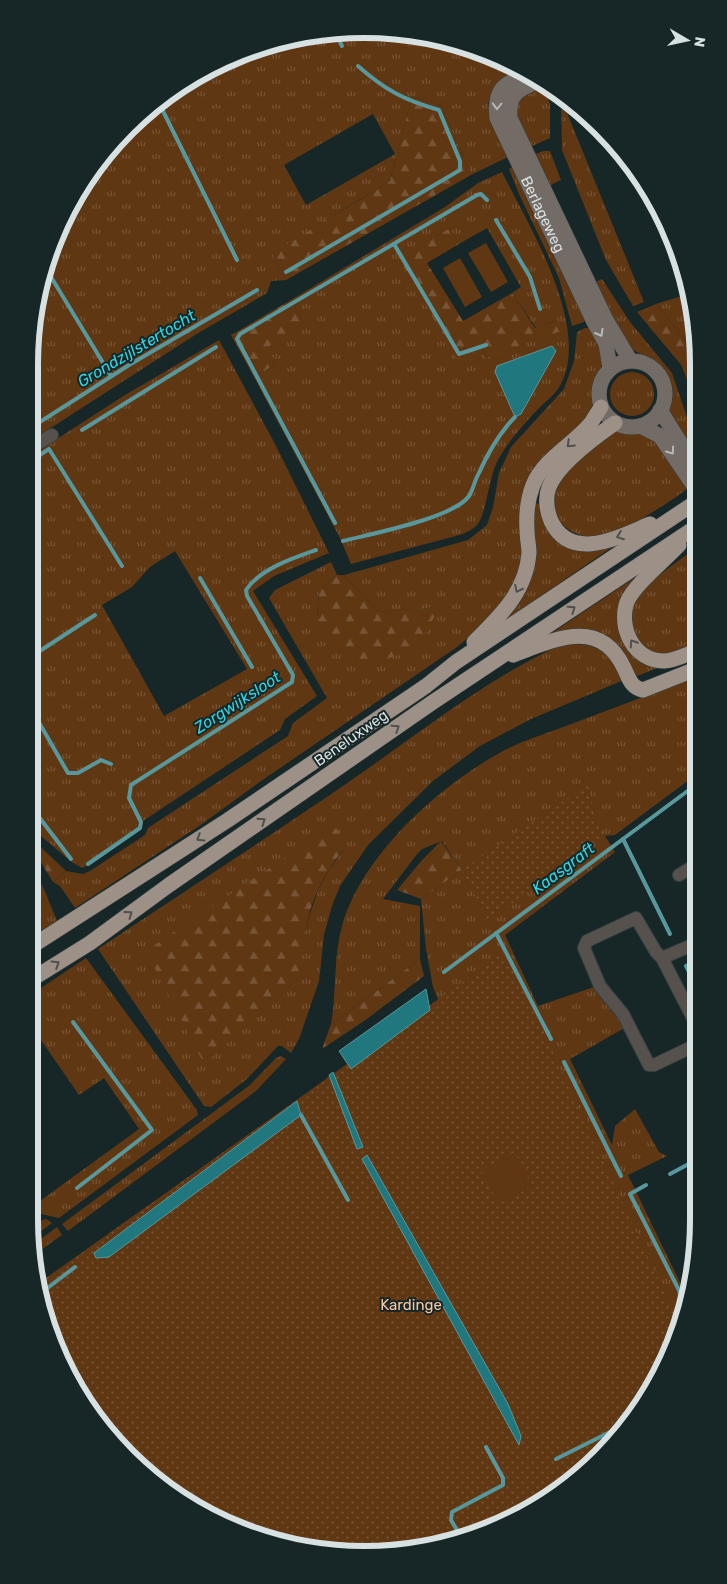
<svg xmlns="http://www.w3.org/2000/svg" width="727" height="1584" font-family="Rubik,sans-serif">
<defs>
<pattern id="grass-tufts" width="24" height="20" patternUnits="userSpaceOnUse" patternTransform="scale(1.25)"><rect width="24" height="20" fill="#603713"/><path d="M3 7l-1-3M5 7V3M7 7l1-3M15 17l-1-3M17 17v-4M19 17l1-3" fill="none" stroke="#765435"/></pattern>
<pattern id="forest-firs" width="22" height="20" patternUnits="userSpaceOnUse" patternTransform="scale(1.25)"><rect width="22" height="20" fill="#603713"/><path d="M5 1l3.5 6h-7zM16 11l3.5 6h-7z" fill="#765435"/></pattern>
<pattern id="park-dots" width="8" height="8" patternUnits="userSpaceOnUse" patternTransform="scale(1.25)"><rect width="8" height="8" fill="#603713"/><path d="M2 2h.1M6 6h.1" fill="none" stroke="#765435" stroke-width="1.8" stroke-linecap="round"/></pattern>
</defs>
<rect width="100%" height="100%" fill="#172627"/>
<g fill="url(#grass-tufts)" fill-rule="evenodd">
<path d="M363,29L429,35L491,54L521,71L496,84L488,103L495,127L510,156L471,175L441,105L412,96L390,181L336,214L274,260L286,280L271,281L267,293L195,335L29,442C29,347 29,260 85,177C97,160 113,144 127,127L132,123L135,126L143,114L177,85L235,54L298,35ZM373,114L395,154L306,205L284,165Z"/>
<path d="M543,85L550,104V138L530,147C523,133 507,112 521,97C526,92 536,89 543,85Z"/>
<polygon points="561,98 644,302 633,306 606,260 562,150"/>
<polygon points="544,151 550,151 561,180 547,187 532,155"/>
<polygon points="514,166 587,316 584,322 572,326 559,278 519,194 509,169"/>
<path d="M502,172C528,224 595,332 558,389C553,396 545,402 539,408C524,424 510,439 499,458C488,476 487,516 476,526C473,529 467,532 463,534L351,564L340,538L254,377L276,364L267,347L303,323L291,300L445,207L478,183ZM450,228L459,244L487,228L521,287L512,293L536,328L557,320L486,358L483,349L400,259ZM556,351L521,414L515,417L495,372Z"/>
<polygon points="602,279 630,322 672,373 696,444 696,451 693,452 669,410 671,393 668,376 656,363 625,345 604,306 597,281"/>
<polygon points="688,294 692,309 690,305 688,319 695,326 695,352 656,304"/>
<polygon points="585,328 593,328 602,348 603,363 596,376 594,406 587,420 540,465 516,582 496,614 457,647 261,781 202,824 75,908 60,886 53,882 66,871 83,874 90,871 145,835 148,828 288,736 293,723 327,698 269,598 275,590 331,562 337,575 319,590 317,619 439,607 378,612 344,575 468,540 487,525 493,507 499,473 511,447 564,389 574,361 577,332"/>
<path d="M219,340L275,444L329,553L274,576L253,591L317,696L285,719L280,730L143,821L140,829L83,868L73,863L29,826V457L125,395ZM175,551L247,669L164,716L102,605L132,587L150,567Z"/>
<circle cx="632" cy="394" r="22"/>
<path d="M619,431C663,431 667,456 688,488C669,503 621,534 597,537C575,540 544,518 554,493C560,478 571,468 582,457C595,445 601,436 619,431Z"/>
<polygon points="534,503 541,504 556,536 621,541 507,619 523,595"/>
<path d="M696,548V646C686,649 674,655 663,655C633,656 623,614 640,594C655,576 677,562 696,548Z"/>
<polygon points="654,565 620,628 662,666 637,676 618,648 552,633"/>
<path d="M563,644C596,643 609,649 624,680L531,719L480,746L433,781L368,845L340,886L332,906L324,935L319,981L299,1039L291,1053L282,1046H278L247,1079L211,1107L204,1106L98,949C183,892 269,837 353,779C421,732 487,678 563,644ZM326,830L345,848L329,870L318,890L309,917L296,981L204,1063L323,833Z"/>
<path d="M696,676L697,774L615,835L605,836L615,852L505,935L538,1006L597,986L628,1026L570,1059L612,1145L615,1126L635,1109L659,1152L667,1156L628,1175L688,1299L673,1348L615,1441L433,987L426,949L421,899L462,870L442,841L422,849L417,854L383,899L420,906V959L331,1024C337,992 333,958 342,926C362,856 435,790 496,755C517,742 543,735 566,726C609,710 653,693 696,676ZM588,785L597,823L488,921L463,870Z"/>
<polygon points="44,889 57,921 29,938 29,900"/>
<polygon points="86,958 197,1110 198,1115 59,1218 41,1214 29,1221 29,1209 139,1129 104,1078 79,1095 34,1030 29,1034 29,996"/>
<polygon points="281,1056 286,1059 256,1091 68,1231 62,1224 250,1085 276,1058"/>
<polygon points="46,1219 52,1223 32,1238 30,1226 36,1222"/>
<polygon points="57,1227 62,1235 34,1255 33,1245"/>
</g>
<g fill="url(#forest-firs)">
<polygon points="412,96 441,105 471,175 286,280 274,260 273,253 390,181"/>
<polygon points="450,228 459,244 427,263 463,321 512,293 535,328 558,320 561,331 486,358 483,349 457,359 399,259"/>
<polygon points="291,300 303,323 268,347 276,364 254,377 231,335"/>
<polygon points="656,304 695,352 696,405 682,366 637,312"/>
<polygon points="337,575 344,575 378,612 439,607 420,646 369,666 351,664 317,619 319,590"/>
<path d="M334,828C343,832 346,838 345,848C328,868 313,894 308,920C304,941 303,961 296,981L204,1064L146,951L326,830Z"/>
<polygon points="29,836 66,871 53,882 29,843"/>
<polygon points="441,841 462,870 421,899 397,890 423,859"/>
<polygon points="29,864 44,889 29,900"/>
<polygon points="420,959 424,976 364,1021 322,1049 331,1024"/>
</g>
<g fill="url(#park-dots)">
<polygon points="588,784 597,823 605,836 488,921 462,870"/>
<polygon points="506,951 680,1326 673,1348 615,1441 531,1511 471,1538 407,1552 298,1549 196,1511 112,1441 73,1388 47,1328 39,1283"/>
</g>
<g fill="#603713">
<polygon points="486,243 508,282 491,292 468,253"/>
<polygon points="460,258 482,297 465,307 443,268"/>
<polygon points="515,1152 532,1186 498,1204 481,1170"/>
</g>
<g fill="#21777e" stroke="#58979c">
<polygon points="552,346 556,351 521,414 515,417 495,372 497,366"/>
<polygon points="426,989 430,1010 351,1069 339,1051"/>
<polygon points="333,1072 363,1147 357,1149 329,1075"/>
<polygon points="297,1101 301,1115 109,1257 96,1258 94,1253"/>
<polygon points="367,1155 508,1404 521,1436 519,1445 362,1159"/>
</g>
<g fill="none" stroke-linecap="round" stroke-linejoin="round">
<g stroke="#58979c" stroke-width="4">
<polyline points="335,32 342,46"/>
<polyline points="158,101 237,260"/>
<polyline points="496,220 530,277 540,309"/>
<polyline points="394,244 459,354 486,345"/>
<polyline points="45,267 111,376"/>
<path d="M286,272L460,170V161L439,110C404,100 385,90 358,66"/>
<polyline points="29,429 129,365 257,290"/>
<polyline points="82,430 216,347"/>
<polyline points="29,462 49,449 122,566"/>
<polyline points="335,523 237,339 240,334 477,195 481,194 487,200"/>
<path d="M343,541C370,534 454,518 469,496C473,490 474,482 478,475C487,455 499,433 515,417"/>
<polyline points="200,578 252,667"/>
<polyline points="29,658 95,615"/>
<polyline points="29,705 68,773 78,773 101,760 111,764"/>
<polyline points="29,804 71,859"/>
<polyline points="623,839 670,934"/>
<path d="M88,864L140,828L141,822L129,798L131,785L292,682L293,675L247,596L246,590C260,569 293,558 316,550"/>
<polyline points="496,933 551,1039"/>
<polyline points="697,962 686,966 698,989"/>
<polyline points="444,972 697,784"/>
<polyline points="73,1022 152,1130 77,1188"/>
<polyline points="564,1062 621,1176"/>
<polyline points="301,1115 348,1200"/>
<polyline points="670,1174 698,1159"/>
<polyline points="646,1185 630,1194 686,1304"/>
<polyline points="41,1293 75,1267"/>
<polyline points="556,1459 626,1424"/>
<polyline points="458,1532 451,1520 452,1512 503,1485 503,1478 486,1447"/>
</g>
<g stroke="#324041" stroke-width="14">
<g id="street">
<polyline points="29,449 52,435"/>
<polyline points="679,875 697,864"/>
<polyline points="662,958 697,943"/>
<polyline points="698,1028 662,958 656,952 636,918 587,941 584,948 600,986 623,1014 649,1065 654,1065 698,1044"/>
</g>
</g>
<g stroke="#324041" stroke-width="16">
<g id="secondary">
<path id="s1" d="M527,75C502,84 494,90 497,118L594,322L606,344L610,368"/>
<path d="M539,81C518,89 508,94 510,118L605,318L630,360"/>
<circle cx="632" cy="394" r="33"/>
<polyline points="660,410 696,468"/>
<polyline points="641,426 660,436 696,489"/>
</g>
</g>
<g stroke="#324041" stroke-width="16">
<g id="highway">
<path d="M615,423C595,437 558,464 549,487C545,498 547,511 551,521C571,563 619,537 650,524"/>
<path d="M679,545C665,560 634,585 627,602C618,628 634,661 664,661C674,661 687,654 696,651"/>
<path d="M474,642C500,616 526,592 529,553C529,546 527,538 527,530C526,515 528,498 533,485C543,459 574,444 591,423C594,418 598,412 601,407"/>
<path d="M513,655C553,640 600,616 624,668C629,678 631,688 643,690L696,669"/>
<polyline points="29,948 228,820 426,686 456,662 696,502"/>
<polyline points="29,981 90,943 169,885 433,702 696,527"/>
</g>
</g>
<use href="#street" stroke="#56514d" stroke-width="12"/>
<use href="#secondary" stroke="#736b65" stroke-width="15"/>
<use href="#highway" stroke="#9d9087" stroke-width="15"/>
</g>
<defs><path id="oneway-chevron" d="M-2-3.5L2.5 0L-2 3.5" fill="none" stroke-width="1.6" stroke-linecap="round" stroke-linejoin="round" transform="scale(1.25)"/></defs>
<g stroke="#b5b8b6">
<use href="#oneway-chevron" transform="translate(497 106) rotate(92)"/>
<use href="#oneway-chevron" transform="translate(600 333) rotate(60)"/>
<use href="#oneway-chevron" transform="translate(671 451) rotate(54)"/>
</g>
<g stroke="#4d504d">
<use href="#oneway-chevron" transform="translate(570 444) rotate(136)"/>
<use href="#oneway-chevron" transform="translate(620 536) rotate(159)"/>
<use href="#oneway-chevron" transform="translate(518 589) rotate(116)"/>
<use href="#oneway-chevron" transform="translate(572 609) rotate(-34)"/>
<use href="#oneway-chevron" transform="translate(633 643) rotate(-123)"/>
<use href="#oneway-chevron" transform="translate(396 728) rotate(-35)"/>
<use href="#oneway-chevron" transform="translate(262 821) rotate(-35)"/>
<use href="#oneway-chevron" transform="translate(200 838) rotate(148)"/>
<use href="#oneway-chevron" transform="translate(129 914) rotate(-36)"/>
<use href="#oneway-chevron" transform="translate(56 964) rotate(-32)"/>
</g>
<g text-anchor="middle" stroke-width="4" stroke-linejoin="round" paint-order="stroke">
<g font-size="15" fill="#d8e1e2" stroke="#172627">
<text dy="5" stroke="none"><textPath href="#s1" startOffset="166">Berlageweg</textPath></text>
<text transform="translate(351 738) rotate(-35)" y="5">Beneluxweg</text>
</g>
<g font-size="15" fill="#f9c59f" stroke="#172627">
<text x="411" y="1310">Kardinge</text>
</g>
<g font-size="16" font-style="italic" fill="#2cd6e3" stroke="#172627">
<text transform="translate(136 348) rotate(-31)" y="6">Grondzijlstertocht</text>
<text transform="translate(237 702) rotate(-33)" y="6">Zorgwijksloot</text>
<text transform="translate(563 868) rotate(-37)" y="6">Kaasgraft</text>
</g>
</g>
<path d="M0 0H727V1584H0ZM364 38H364A326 326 0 0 1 690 364V1220A326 326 0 0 1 364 1546H364A326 326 0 0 1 38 1220V364A326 326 0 0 1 364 38Z" fill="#172627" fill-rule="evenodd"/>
<path fill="none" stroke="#d8e1e2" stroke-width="6" d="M364 38H364A326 326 0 0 1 690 364V1220A326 326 0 0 1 364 1546H364A326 326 0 0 1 38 1220V364A326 326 0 0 1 364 38Z"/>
<g transform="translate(687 40) rotate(99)" stroke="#172627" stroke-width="4" paint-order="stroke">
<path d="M0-4L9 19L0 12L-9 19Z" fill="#d8e1e2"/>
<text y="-8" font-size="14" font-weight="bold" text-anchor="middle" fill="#d8e1e2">N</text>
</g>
</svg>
